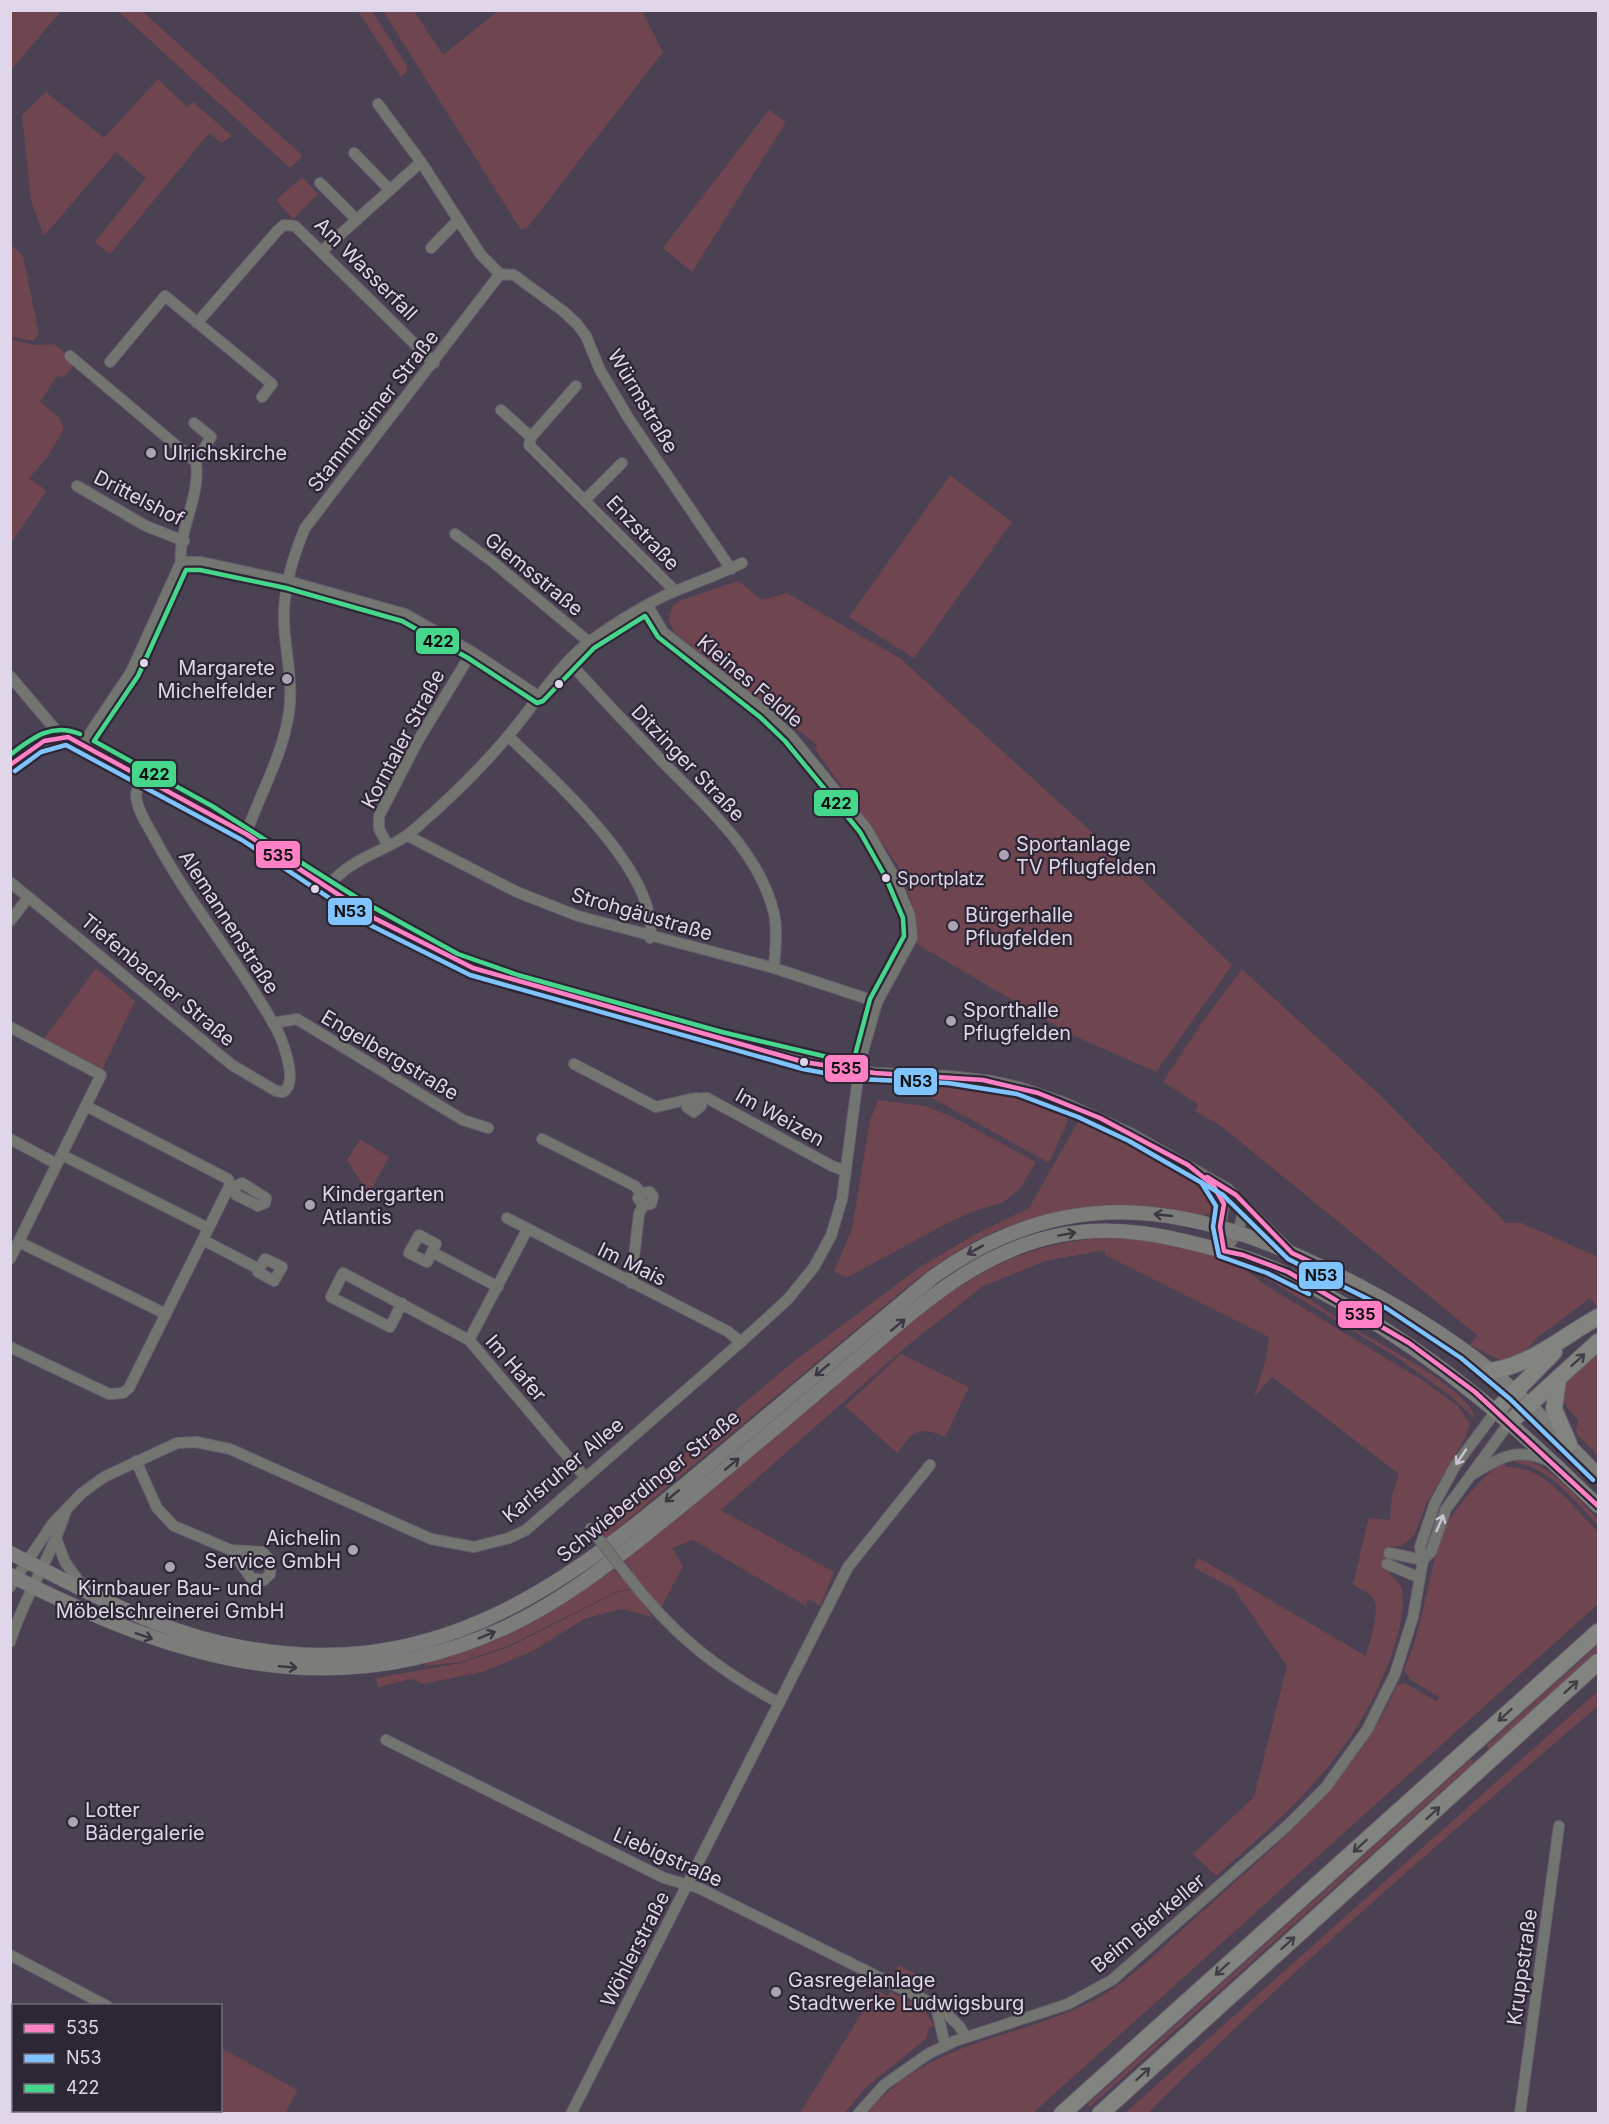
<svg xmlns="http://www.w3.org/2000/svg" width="1609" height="2124" font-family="Inter,sans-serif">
<rect width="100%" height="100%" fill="#4a4153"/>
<g fill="#6f454f">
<polygon points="11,10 61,11 11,70 10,11"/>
<polygon points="118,11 142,11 303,156 290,168"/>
<polygon points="358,11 372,11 407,66 407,72 401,77"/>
<polygon points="383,11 414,11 443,55 498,11 642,11 663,52 527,228 521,230"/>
<polygon points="158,79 187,107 193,102 232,136 222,143 209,133 110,254 95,242 146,178 116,152 44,236 31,201 22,115 46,92 104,138"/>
<polygon points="769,110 786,122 692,272 663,248"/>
<polygon points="302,177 318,194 293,219 276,200"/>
<polygon points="13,246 23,256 39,334 33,341 11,337 10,249"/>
<polygon points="11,340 36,345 54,344 76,362 65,377 57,376 40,402 59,417 64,429 46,459 29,478 47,491 11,542"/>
<polygon points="950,475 1012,522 914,658 849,617"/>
<polygon points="738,581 762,600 787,593 901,659 1095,835 1232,965 1156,1072 1070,1034 917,944 912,904 899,867 815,749 817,745 675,633 669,621 672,607 679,601"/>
<polygon points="96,968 135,1001 101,1072 43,1040"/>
<polygon points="1242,969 1380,1095 1506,1223 1522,1223 1598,1257 1598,1307 1589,1299 1538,1337 1522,1355 1502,1361 1470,1345 1477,1335 1221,1126 1195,1111 1198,1104 1163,1082 1201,1024"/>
<polygon points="898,1079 1014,1097 1066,1114 1068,1120 1049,1163"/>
<polygon points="878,1100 925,1106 953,1117 1036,1162 1020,1189 1002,1203 977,1210 948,1223 846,1278 834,1271 852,1229 870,1121"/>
<path d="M1081,1117C1110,1122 1198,1176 1217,1199V1208L1213,1213C1192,1220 1164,1207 1141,1207C1043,1205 983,1226 906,1288L606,1538L595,1523L634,1496L794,1361L920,1267L974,1235L1029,1208Z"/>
<polygon points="360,1139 389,1157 369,1194 347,1160"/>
<path d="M1102,1238L1150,1240L1185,1247L1240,1265L1264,1284L1422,1380L1458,1406L1470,1424L1466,1437L1427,1502L1414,1536L1401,1546L1388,1547L1384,1567L1391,1571L1390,1574L1401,1586C1406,1608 1399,1632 1392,1653C1358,1752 1292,1809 1216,1876L1193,1854L1254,1797L1287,1666L1234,1589L1193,1567L1199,1558L1366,1656C1369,1643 1381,1610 1373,1598C1369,1592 1360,1589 1353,1585L1368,1520L1371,1518L1390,1520L1392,1495L1399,1474L1272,1377L1254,1397L1266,1359L1269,1337L1105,1255V1250L1045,1261L982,1287L907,1346L721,1510L834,1572L820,1606L808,1599L806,1606L693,1540L672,1548L683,1566L661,1608L631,1574L633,1572L624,1560L931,1306C987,1266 1033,1243 1102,1238Z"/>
<path d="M1248,1267C1268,1266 1322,1309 1342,1321C1377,1344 1452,1378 1474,1413L1473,1417L1451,1396L1396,1357Z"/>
<path d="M1598,1352V1456L1576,1433L1578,1420C1574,1415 1566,1407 1563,1401C1556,1383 1587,1363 1598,1352Z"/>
<path d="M901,1354L969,1387L945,1437C919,1425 913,1431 897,1453L845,1406Z"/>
<path d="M1513,1458C1548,1460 1574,1495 1598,1519V1525C1574,1501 1549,1467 1514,1462Z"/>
<path d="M1504,1462L1506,1467C1544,1465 1573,1507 1598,1532V1604L1033,2113L866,2114C931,2038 1011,2042 1092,2001C1130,1982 1162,1947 1194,1919C1273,1847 1353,1785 1397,1685L1405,1683L1437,1701L1439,1697L1411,1680L1404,1670C1423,1627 1427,1583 1440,1538C1445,1519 1486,1471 1504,1462Z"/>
<path d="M613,1569L632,1588L616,1592L508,1646L461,1662L424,1666L428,1660C496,1648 559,1611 613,1569Z"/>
<polygon points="632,1589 653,1617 621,1609 584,1619 533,1651 482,1672 423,1684 412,1679 378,1687 376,1678 461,1663 509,1647 616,1593"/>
<polygon points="1598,1645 1598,1651 1489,1749 1486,1746"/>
<path d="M1598,1691V1706C1446,1837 1289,1972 1148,2113H1125Z"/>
<polygon points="1471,1759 1474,1762 1090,2107 1088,2104"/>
<polygon points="898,1965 938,1985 927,1991 893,1975"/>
<polygon points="876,1990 887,1996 891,1992 923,2008 934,2026 929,2028 926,2039 865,2088 845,2113 800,2113"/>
<polygon points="221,2048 298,2090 285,2113 219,2113"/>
</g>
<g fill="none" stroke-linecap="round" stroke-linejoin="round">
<g stroke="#68606f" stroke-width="12">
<g id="minor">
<polyline points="378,104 421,162 481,255 500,274"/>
<polyline points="354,153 390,190"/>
<polyline points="320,183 357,220"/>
<polyline points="431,248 457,221"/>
<polyline points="322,251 421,162"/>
<polyline points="197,323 278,230 284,225 295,226 434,363"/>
<path d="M70,356L196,462C201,497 178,529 181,562L131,672L82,745"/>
<polyline points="110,362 165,296 272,384 262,397"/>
<polyline points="501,410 531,437 529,445 675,591"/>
<polyline points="194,423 211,437 196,462"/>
<polyline points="531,437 576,386"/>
<polyline points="77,486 146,526 184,541"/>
<polyline points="585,500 622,463"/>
<polyline points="455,534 493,562 589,642"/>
<polyline points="181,562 201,562 288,581 405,614 472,652 538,696"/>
<path d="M569,662C599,695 629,727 660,759C704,805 758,849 774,913C778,931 775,950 774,968"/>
<polyline points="10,676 54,728 56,736"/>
<path d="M508,736C552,778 660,873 650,938"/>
<path d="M10,765C27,751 46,735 68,737L246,834L374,918L437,952L473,968L804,1062L858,1072L949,1076L992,1081L1019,1087L1065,1103L1132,1134L1228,1189L1292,1253"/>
<path d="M246,834C260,794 283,755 289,712C294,678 283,646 284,612C285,582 294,554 305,528L500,274L514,275L563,311L577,324L586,336L600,370L629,419L731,569"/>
<polyline points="408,836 517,892 578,916 774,968 877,1002"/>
<polyline points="387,844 379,829 379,816 419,739 472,652"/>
<path d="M10,882L232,1065L276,1091L283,1092C300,1082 281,1035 272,1021C236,958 189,903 155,839C148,826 138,812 136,797C136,789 140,783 144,776"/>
<path d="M327,888C351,855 390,852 416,828C447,801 483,766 509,735C535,704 557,667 589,642C612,625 649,602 675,591C698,582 720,574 742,563"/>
<polyline points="10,921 28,898"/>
<polyline points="273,1023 297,1019 463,1120 488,1128"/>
<polyline points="10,1027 101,1075 10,1259"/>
<polyline points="574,1064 656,1107 690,1099 707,1098 832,1166 846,1171"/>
<polyline points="690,1099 687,1107 694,1112 701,1106 696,1098"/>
<polyline points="86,1106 228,1179 230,1185 234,1187"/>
<polyline points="10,1139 57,1164"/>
<polyline points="542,1139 635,1186 641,1193 638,1198 643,1205"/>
<polyline points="62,1155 208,1228"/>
<polyline points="1208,1179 1224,1204 1220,1227 1224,1251"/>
<polygon points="242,1183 266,1198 265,1203 258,1206 236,1195 234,1187"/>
<polyline points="641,1193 650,1192 653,1196 651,1204 643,1205"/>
<polyline points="507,1218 727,1331 741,1342"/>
<polyline points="203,1240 259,1269 258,1272 274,1281 282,1267 265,1259 259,1269"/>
<polyline points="19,1242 166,1314"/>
<path d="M1224,1251C1237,1235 1245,1223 1241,1202"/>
<polyline points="432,1252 427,1262 409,1253 419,1235 436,1244 432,1252 498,1287"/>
<polyline points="631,1283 639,1214 643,1205"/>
<polyline points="402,1303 390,1327 331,1297 343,1273 469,1340 585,1477"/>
<polyline points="469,1340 527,1230"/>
<polyline points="10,1347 109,1394 123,1393 129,1388 230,1185"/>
<polyline points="136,1461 157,1508 174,1526 231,1550 262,1552 271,1561 270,1574 264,1580 251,1578 231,1550"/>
<path d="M1473,1474C1499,1458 1516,1447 1546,1460"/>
<polyline points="57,1541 65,1562 85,1590"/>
<polyline points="1389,1553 1423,1560"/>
<polyline points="1423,1560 1431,1552 1446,1509 1509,1423"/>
<polyline points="1387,1564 1420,1578"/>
<path d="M628,1576C672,1634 715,1668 779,1703"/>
<polyline points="10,1587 53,1523 82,1493 104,1477 177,1443 196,1442 230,1449 431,1539 474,1547 509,1538 526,1530 741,1342 788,1299 814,1267 831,1236 842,1199 860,1062 877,1002 912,938 910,916 893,875 866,828 791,736 765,711 663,632 648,606"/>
<path d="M10,1642C24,1596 52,1557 66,1510"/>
<polyline points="386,1740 664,1878 699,1888 941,2008 959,2026 966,2037"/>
<polyline points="10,1955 107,2006"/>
<polyline points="936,2006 945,2045"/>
<polyline points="200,2110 201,2114"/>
<polyline points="571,2114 848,1567 930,1465"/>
<polyline points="858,2114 884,2085 928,2054 955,2041 1068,2004 1112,1980 1287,1826 1326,1787 1367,1730 1395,1674 1413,1617 1423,1560 1420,1547 1435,1503 1455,1466 1496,1411"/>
<polyline points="1520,2114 1559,1826"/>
</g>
</g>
<g stroke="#68606f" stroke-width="15">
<g id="major">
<path d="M10,1553C77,1586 144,1625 217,1642C434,1694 569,1583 724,1452C794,1393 863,1335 933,1277C1066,1181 1191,1203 1330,1271C1387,1299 1442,1331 1491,1371C1530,1403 1564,1440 1598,1475"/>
<path d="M10,1575C170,1657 328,1708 502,1629C566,1600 622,1554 676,1510C733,1464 789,1416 845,1369C912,1314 972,1252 1060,1235C1118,1224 1168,1236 1223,1251C1269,1263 1307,1283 1348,1307C1444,1362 1520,1429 1598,1506"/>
</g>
</g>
<g stroke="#68606f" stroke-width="18">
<g id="highway">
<path d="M1491,1371C1533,1364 1562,1337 1598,1317"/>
<polyline points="1558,1379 1554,1409 1569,1444"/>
<polyline points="1496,1411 1554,1352"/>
<polyline points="1509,1423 1598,1342"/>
<polyline points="1062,2114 1598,1632"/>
<polyline points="1100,2114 1598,1662"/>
</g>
</g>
<use href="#minor" stroke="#737571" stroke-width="10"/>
<use href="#major" stroke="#7c7d7a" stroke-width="14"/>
<use href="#highway" stroke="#82847f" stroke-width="16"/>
<g stroke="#68606f" stroke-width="12" stroke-linecap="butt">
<polyline id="minor-bridge" points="590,1528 628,1576"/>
</g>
<use href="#minor-bridge" stroke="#737571" stroke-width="10"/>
<g stroke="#2d2634" stroke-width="9">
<g id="bus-1">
<polyline points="10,765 44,741 68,737 246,834 374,918 473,968 804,1062 875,1073 983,1080 1038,1093 1100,1118 1188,1165 1213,1185 1224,1204 1220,1227 1224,1251 1243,1255 1288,1272 1409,1343 1475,1392 1598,1506"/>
<polyline points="1207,1177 1236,1195 1292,1253 1324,1268"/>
</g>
</g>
<g stroke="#2d2634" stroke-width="9">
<g id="bus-2">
<polyline points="15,771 41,752 66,745 242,840 370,925 470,975 803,1069 857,1079 948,1083 1017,1094 1078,1117 1129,1141 1223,1195 1288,1259 1386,1308 1461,1358 1510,1399 1593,1480"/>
<polyline points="1201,1182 1216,1206 1213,1227 1219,1256 1267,1273 1309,1294"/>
</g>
</g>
<g stroke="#2d2634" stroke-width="9">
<g id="bus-3">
<polygon points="186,570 200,570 286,588 402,621 468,658 537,703 543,701 594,648 645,616 658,637 760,717 785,741 860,832 886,878 903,918 904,936 870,999 853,1063 722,1032 518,975 458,954 362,901 212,806 94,741 138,676"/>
<path d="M10,755C32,738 52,722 80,734"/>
</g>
</g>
<use href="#bus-1" stroke="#ff80c5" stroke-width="4.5"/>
<use href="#bus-2" stroke="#80c4ff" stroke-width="4.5"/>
<use href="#bus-3" stroke="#46d78d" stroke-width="4.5"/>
</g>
<defs><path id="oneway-shaft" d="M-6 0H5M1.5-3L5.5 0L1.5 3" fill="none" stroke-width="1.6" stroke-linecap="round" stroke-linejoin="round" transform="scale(1.5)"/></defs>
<g stroke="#3d3742">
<use href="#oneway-shaft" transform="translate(1163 1215) rotate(-174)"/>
<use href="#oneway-shaft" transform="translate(1067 1234) rotate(-10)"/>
<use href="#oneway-shaft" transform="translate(975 1250) rotate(151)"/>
<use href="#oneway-shaft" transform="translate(898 1325) rotate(-40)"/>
<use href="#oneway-shaft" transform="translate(822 1370) rotate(140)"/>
<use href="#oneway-shaft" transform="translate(732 1464) rotate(-40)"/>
<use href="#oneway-shaft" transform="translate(672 1496) rotate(140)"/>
<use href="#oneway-shaft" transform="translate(487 1635) rotate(-22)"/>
<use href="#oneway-shaft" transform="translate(144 1636) rotate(19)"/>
<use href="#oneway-shaft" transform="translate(288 1667) rotate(5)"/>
</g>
<g stroke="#423e47">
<use href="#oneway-shaft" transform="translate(1578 1360) rotate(-42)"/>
<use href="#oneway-shaft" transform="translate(1571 1687) rotate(-42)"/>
<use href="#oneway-shaft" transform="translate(1505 1715) rotate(138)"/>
<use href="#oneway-shaft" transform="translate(1433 1813) rotate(-42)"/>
<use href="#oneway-shaft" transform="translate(1360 1846) rotate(138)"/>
<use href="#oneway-shaft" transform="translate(1288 1943) rotate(-42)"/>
<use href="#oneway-shaft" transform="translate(1222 1969) rotate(138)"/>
<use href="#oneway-shaft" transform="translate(1143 2074) rotate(-42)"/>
</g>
<g stroke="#c9c3d1">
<use href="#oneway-shaft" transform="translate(1461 1457) rotate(124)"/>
<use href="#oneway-shaft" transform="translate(1440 1523) rotate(-67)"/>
</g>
<g fill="#aba2b4" stroke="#2d2634" stroke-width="2">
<circle cx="151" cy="453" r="6"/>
<circle cx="287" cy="679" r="6"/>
<circle cx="1004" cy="855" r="6"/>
<circle cx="953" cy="926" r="6"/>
<circle cx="951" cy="1021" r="6"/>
<circle cx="310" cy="1205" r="6"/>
<circle cx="353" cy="1550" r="6"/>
<circle cx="170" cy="1567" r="6"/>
<circle cx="73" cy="1822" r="6"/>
<circle cx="776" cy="1992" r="6"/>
</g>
<g fill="#dfd6e9" stroke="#2d2634" stroke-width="2">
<circle cx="144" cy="663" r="5"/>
<circle cx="559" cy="684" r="5"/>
<circle cx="886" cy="878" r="5"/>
<circle cx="315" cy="889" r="5"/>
<circle cx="804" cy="1062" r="5"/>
</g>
<g text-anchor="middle" stroke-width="4.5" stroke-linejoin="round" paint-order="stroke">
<g font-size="18" fill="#dfd6e9" stroke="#2d2634" text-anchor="start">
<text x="897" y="885">Sportplatz</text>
</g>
<g font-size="20" fill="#dfd6e9" stroke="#2d2634">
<text transform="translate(366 269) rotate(45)" y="7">Am Wasserfall</text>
<text transform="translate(643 401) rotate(59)" y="7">Würmstraße</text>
<text transform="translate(373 411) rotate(-52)" y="7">Stammheimer Straße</text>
<text transform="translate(139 498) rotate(27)" y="7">Drittelshof</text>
<text transform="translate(643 533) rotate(46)" y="7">Enzstraße</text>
<text transform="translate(534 574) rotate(39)" y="7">Glemsstraße</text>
<text transform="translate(750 681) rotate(40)" y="7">Kleines Feldle</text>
<text transform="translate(403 739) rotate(-62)" y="7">Korntaler Straße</text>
<text transform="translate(688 763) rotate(46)" y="7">Ditzinger Straße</text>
<text transform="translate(642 914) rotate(16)" y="7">Strohgäustraße</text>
<text transform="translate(229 922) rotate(57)" y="7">Alemannenstraße</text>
<text transform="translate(158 980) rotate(40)" y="7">Tiefenbacher Straße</text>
<text transform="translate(390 1055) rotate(31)" y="7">Engelbergstraße</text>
<text transform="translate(780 1117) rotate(29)" y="7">Im Weizen</text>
<text transform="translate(632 1264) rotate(26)" y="7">Im Mais</text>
<text transform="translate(516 1368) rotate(49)" y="7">Im Hafer</text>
<text transform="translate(563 1470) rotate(-40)" y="7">Karlsruher Allee</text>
<text transform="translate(648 1486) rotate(-39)" y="7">Schwieberdinger Straße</text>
<text transform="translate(668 1857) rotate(24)" y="7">Liebigstraße</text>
<text transform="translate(1148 1923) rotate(-40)" y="7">Beim Bierkeller</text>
<text transform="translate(635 1949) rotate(-63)" y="7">Wöhlerstraße</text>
<text transform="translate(1522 1967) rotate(-82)" y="7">Kruppstraße</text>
</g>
<g font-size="20" fill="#dfd6e9" stroke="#2d2634" text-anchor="start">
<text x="163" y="460">Ulrichskirche</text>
<text x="275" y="675" text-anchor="end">Margarete<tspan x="275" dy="23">Michelfelder</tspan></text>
<text x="1016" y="851">Sportanlage<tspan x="1016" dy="23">TV Pflugfelden</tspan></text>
<text x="965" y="922">Bürgerhalle<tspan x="965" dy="23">Pflugfelden</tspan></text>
<text x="963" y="1017">Sporthalle<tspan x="963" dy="23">Pflugfelden</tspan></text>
<text x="322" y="1201">Kindergarten<tspan x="322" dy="23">Atlantis</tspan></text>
<text x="341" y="1545" text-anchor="end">Aichelin<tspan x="341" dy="23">Service GmbH</tspan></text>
<text x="170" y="1595" text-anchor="middle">Kirnbauer Bau- und<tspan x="170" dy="23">Möbelschreinerei GmbH</tspan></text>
<text x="85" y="1817">Lotter<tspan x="85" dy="23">Bädergalerie</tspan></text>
<text x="788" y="1987">Gasregelanlage<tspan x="788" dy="23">Stadtwerke Ludwigsburg</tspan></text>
</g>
</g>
<g stroke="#2d2634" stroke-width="2">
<rect x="415" y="627" width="45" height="28" rx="6" fill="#46d78d"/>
<rect x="131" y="760" width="46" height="28" rx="6" fill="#46d78d"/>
<rect x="813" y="789" width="46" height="28" rx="6" fill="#46d78d"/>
<rect x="255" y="840" width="46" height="29" rx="6" fill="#ff80c5"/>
<rect x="327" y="897" width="46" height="29" rx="6" fill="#80c4ff"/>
<rect x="824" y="1054" width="45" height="29" rx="6" fill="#ff80c5"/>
<rect x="893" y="1067" width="45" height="29" rx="6" fill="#80c4ff"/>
<rect x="1298" y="1261" width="46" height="29" rx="6" fill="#80c4ff"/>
<rect x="1337" y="1300" width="46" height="29" rx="6" fill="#ff80c5"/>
</g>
<g font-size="16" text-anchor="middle" font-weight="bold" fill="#111">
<text x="438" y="647">422</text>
<text x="154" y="780">422</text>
<text x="836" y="809">422</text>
<text x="278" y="861">535</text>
<text x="350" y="917">N53</text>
<text x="846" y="1074">535</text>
<text x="916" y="1087">N53</text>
<text x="1321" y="1281">N53</text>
<text x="1360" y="1320">535</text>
</g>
<rect width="1609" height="2124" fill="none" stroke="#dfd6e9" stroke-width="24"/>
<rect x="12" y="2004" width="210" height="108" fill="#2d2634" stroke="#746c7c" stroke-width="1.5"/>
<rect x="24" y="2024" width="30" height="9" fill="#ff80c5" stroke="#746c7c" stroke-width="1.5"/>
<text x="66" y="2034" font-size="18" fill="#dfd6e9">535</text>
<rect x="24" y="2054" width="30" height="9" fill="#80c4ff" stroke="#746c7c" stroke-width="1.5"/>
<text x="66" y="2064" font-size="18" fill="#dfd6e9">N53</text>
<rect x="24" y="2084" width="30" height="9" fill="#46d78d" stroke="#746c7c" stroke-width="1.5"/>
<text x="66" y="2094" font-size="18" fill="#dfd6e9">422</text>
</svg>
